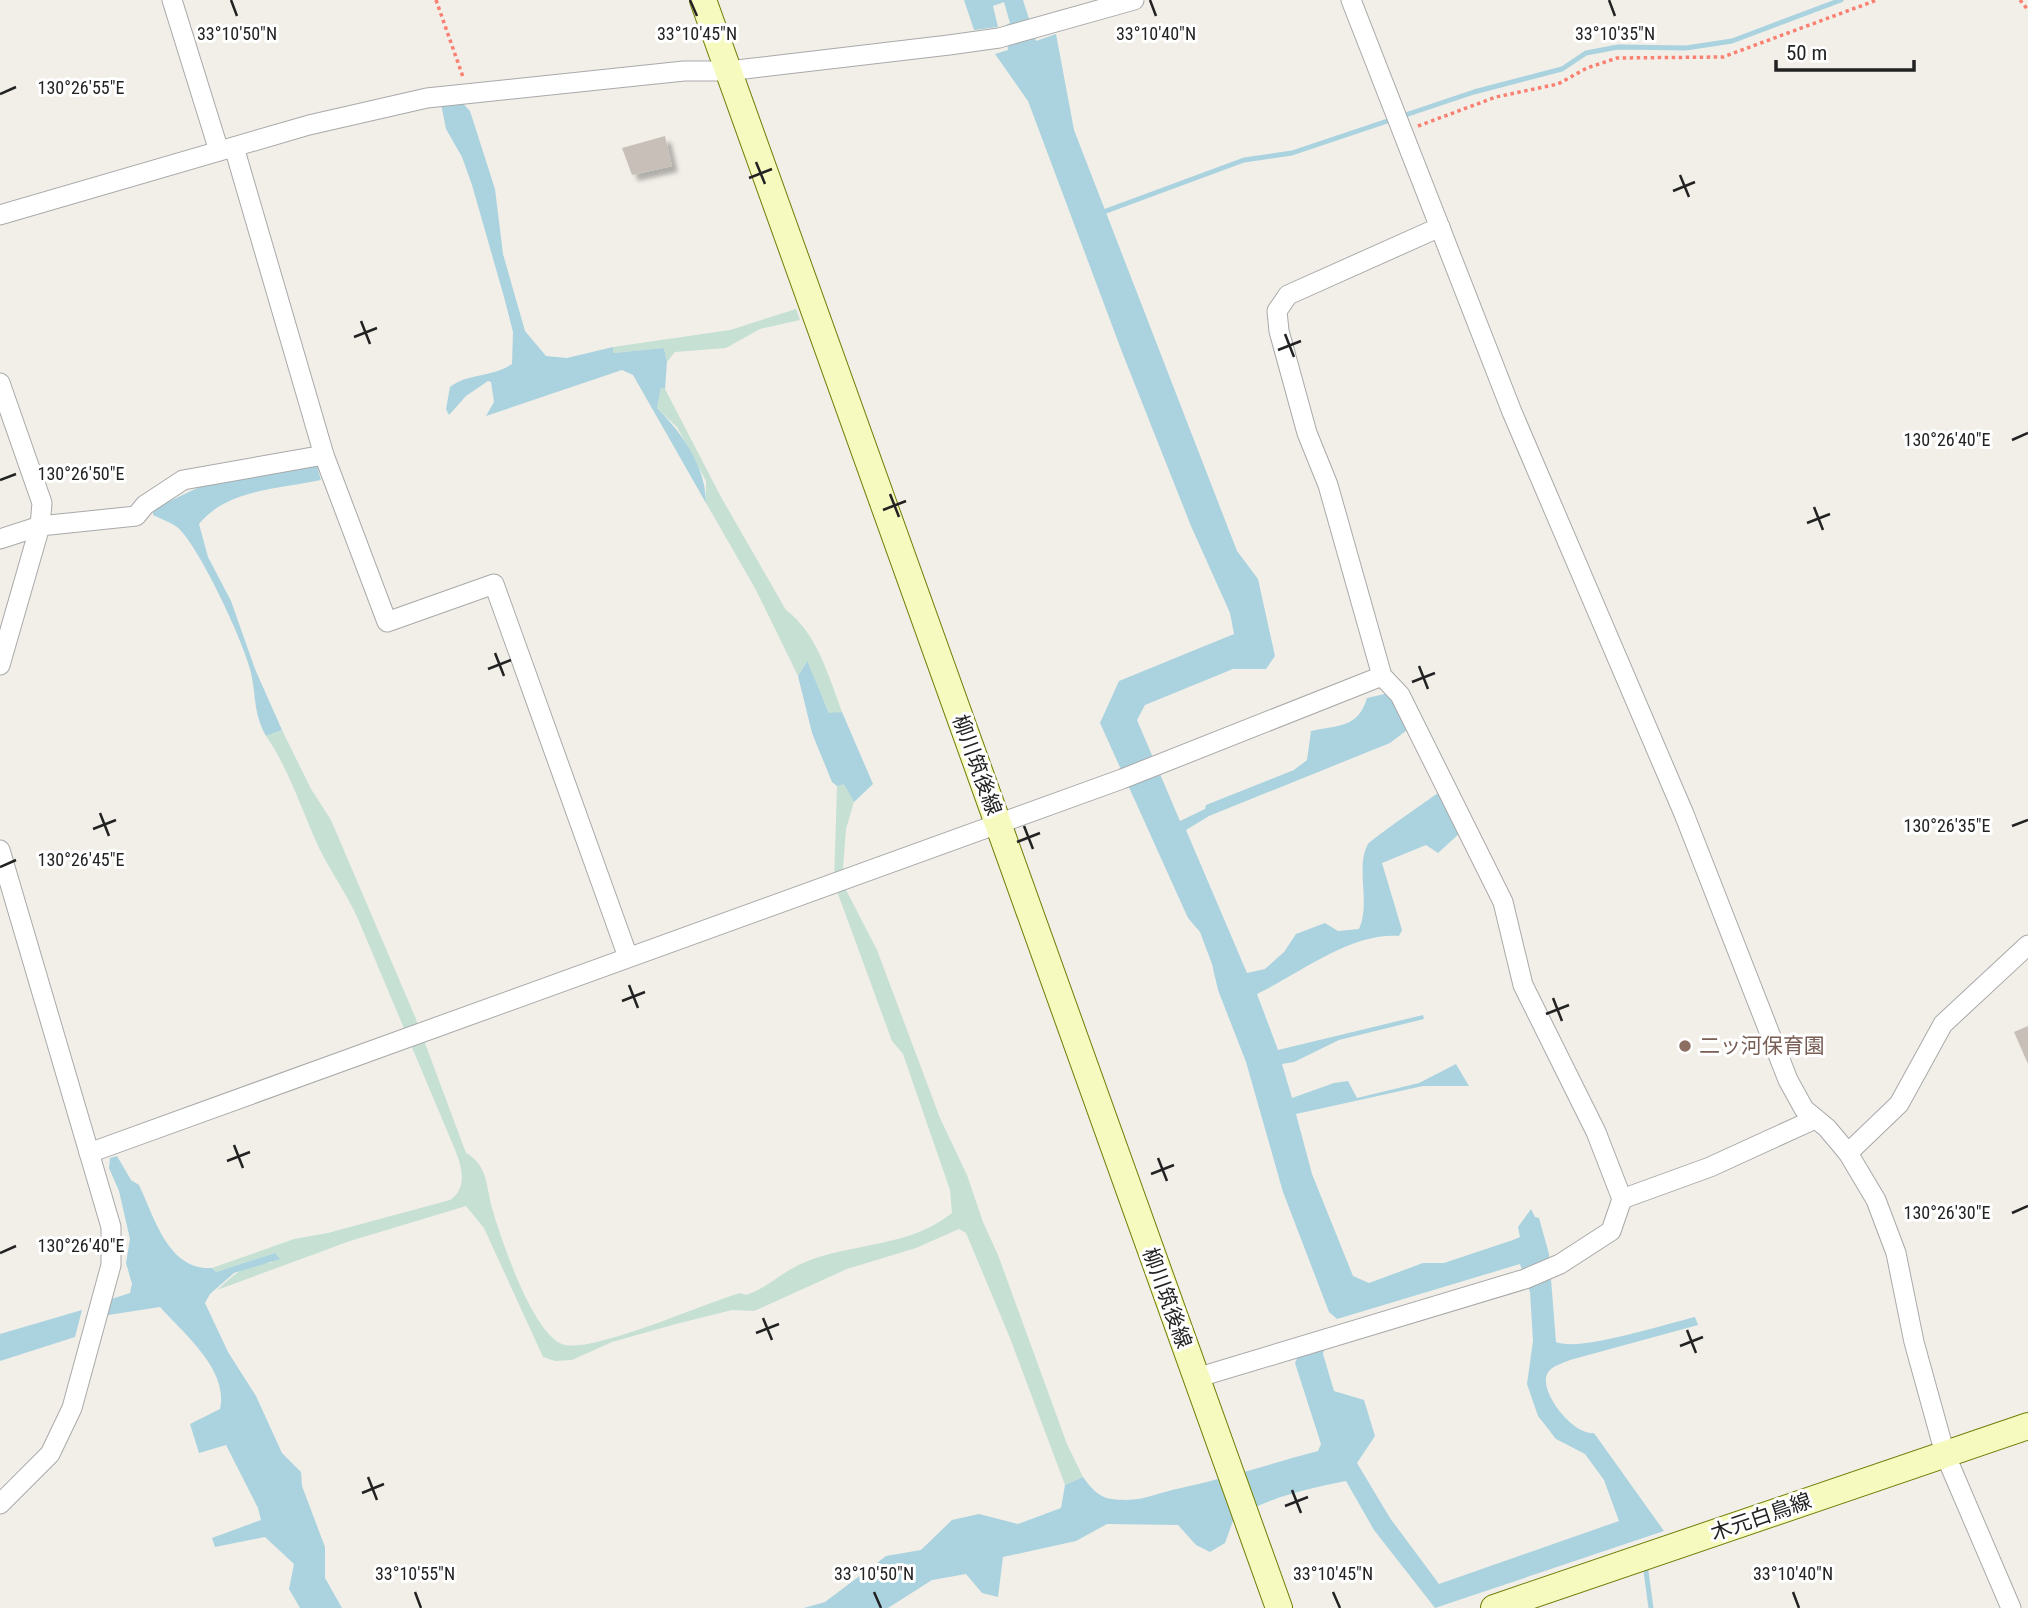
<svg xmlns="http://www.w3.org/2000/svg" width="2028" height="1608" font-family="'Roboto Condensed','Noto Sans JP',sans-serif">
<defs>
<filter id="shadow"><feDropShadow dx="6" dy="6" stdDeviation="2" flood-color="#0004"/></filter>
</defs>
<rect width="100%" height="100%" fill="#f2efe9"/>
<g fill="#c6e0d4">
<polygon points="796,309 800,320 760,329 726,348 675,352 667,362 664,348 613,353 613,347 730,330"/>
<path d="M661,388L665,389L721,497L786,610C817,633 829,677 842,712L830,714L806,662L798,676L756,590L706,503V481L677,427L657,408Z"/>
<path d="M282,730L311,789L331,820L416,1019L466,1153C488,1165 486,1186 492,1208C501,1239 532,1332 562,1344C589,1355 705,1303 740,1293L746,1295C767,1288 782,1272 803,1263C852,1242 909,1248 952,1213L950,1190L903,1054L892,1041L834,883L837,786L844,783L854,802L846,829L842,882L877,950L940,1118L967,1175L983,1222L998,1255L1067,1444L1083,1477L1065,1485L1010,1338L966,1233L959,1229L916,1248L847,1269L754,1311L732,1310L676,1324L612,1342L572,1360L555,1361L543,1357L484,1228L466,1206L350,1241L217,1290C234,1275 247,1261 271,1263L275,1253L216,1272L212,1268L294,1239L328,1233L450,1200C473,1184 457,1155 448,1133L358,919C347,894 331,872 319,848C302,811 289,769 266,736Z"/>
</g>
<g fill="#aad3df">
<path d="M964,0H1023L1036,41L1056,34L1074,130L1237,551L1258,579L1275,656L1266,669H1233L1145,705L1137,720L1180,821L1205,809L1206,805L1294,770L1307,760L1311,731C1339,725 1358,728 1367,698L1389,693L1411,727L1390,743L1209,816L1186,830L1247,973L1265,969L1284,952L1296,934L1325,923L1338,931L1359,929C1371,903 1355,867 1368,844C1371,840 1433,796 1443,790L1460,833L1438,853L1426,845L1382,863L1402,930L1399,936C1349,933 1301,973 1257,994L1278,1050L1423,1015L1424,1019L1339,1040L1294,1062L1282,1064L1292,1098L1334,1083L1348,1081L1357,1098L1419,1083L1456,1064L1469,1086H1423L1296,1114L1312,1174L1353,1276L1369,1283L1423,1263H1444L1513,1240L1520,1237L1518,1227L1531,1209L1535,1217L1539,1218L1549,1254L1556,1342C1580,1352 1665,1324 1695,1317L1698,1325L1570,1360C1563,1363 1551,1366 1547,1374C1539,1393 1574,1436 1594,1433L1664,1531L1435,1608L1374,1530L1346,1481C1306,1489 1270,1497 1234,1518L1225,1543L1210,1552L1196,1545L1178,1525L1107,1524L1076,1541L1003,1557L998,1597L982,1593L966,1574L932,1580L888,1608H804L825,1602L886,1556L921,1550L952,1520L979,1514L1018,1524L1061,1508L1065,1485L1083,1477C1090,1487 1099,1498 1112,1499C1142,1503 1155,1493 1181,1488C1227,1478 1273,1463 1318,1451L1321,1444L1295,1363L1301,1349L1325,1346L1323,1354L1334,1391L1364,1400L1375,1436L1357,1463L1390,1518L1439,1584L1619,1521L1604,1480L1585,1454L1556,1439L1538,1416L1527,1384L1533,1341L1530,1292L1520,1264L1337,1319L1329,1312L1283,1192L1246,1062L1218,990L1212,964L1200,932L1188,918L1100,723L1119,681L1234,634L1230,613L1191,526L1122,352L1028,101L995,54L1008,50L1006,25L1010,23L1004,2L993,6L998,27L974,30Z"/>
<path d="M457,97L470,111L495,189L503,254L525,331L546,356L567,358L613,347V353L664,348L667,362L665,389L661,388L657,408C682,433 706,467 706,503L633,375L622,370L486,416L494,402L491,382L488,381L466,396L449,415L446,409L450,387C468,373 491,378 512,364L513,332L504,297L472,185L462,157L446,129L440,99Z"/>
<path d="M317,466L321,480C280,489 227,489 199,524L208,557L231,601L255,669L282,730L266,736C252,711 257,695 250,669C243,641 198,544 177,527C170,522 161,519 153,515V509L210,482Z"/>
<polygon points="807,661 829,713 842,712 873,784 854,802 844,784 837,786 832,782 812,733 798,676"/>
<path d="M117,1156L131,1180L139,1185C154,1216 168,1271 212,1268L216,1272L275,1253L280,1259L234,1273L210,1294L205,1303L228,1352L256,1396L282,1453L301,1472L302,1486L325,1547V1578L342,1608H300L289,1589L294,1564L265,1537L215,1547L212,1538L261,1520L258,1508L226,1445L199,1453L190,1424L220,1409C229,1370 184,1334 160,1307L102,1316L105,1301L130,1293L132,1284L126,1263L130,1239L119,1191L109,1168L110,1158Z"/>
<polygon points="82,1310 75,1337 0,1361 0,1334"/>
</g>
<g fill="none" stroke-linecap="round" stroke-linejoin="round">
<g stroke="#aad3df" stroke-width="5">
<polyline points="1098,214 1244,160 1292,153 1474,92 1562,69 1586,53 1618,47 1686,48 1732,41 1841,0"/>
<polyline points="1645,1564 1651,1608"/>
</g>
</g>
<g fill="#c7bfb8" filter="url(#shadow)">
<polygon points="665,136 672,166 632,175 622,148"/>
<polygon points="2028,1026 2028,1064 2014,1032"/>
</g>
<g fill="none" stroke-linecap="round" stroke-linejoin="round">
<g stroke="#a9a9a9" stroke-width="21">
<g id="street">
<polyline points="172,0 219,151"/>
<polyline points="1351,0 1512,412 1684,814 1788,1080 1804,1109 1827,1128 1848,1153 1876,1200 1896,1253 1914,1342 1945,1454 2011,1608"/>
<polyline points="234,147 324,455 387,622 494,584 628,957"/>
<polyline points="0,215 309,125 427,98 684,71 728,71 949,45 999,38 1134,0"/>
<polyline points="0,383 42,503 40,526 0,665"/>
<polyline points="0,539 40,526 136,516 145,505 183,480 324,455"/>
<polyline points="0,850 111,1227 111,1265 72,1408 50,1454 0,1504"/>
<polyline points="89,1153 1122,779 1382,676"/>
<polyline points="1848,1153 1899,1104 1943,1024 2028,945"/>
<polyline points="1622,1199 1710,1167 1815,1119"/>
<polyline points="1196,1378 1525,1279 1560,1264 1611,1231 1622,1199 1596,1132 1523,985 1503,902 1400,695 1382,676 1328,485 1307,433 1279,331 1277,311 1288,295 1440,227"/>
</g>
</g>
<g stroke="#707d05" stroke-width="28">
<g id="secondary">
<polyline points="703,0 1279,1608"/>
<polyline points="1494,1608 2028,1426"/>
</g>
</g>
<g stroke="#fa8072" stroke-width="3.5" stroke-dasharray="3.5 3.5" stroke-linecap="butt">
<polyline points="436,0 463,77"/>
<polyline points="2020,0 2028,10"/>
<polyline points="1418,126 1496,97 1558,84 1587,68 1617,58 1723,57 1877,0"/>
</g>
<use href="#street" stroke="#fff" stroke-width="19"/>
<use href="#secondary" stroke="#f7fabf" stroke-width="26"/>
</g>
<path fill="none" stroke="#222" stroke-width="2.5" d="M231,0L237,16M690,0L697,16M1150,0L1156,16M1609,0L1615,16M0,94L16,87M756,162L765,184M1680,175L1689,197M749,178L772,169M1673,191L1695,182M361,321L370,344M1285,334L1294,357M354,337L377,328M1278,350L1301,341M2012,440L2028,433M0,480L16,474M890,494L899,517M1814,507L1823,530M883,510L906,501M1807,523L1830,514M495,653L504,676M1419,666L1428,689M488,669L511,660M1412,682L1435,673M100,813L109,836M1024,826L1033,849M2012,826L2028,820M93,829L116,820M1017,842L1040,833M0,867L16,860M629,985L638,1008M1553,998L1562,1021M622,1001L645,992M1546,1014L1569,1005M234,1145L243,1168M1158,1158L1167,1181M227,1161L250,1152M1151,1174L1174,1165M2012,1213L2028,1206M0,1253L16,1246M763,1318L772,1340M1687,1330L1696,1353M756,1333L779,1324M1680,1346L1703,1337M368,1477L377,1500M1292,1490L1301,1513M362,1493L384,1484M1285,1506L1308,1497M415,1592L421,1608M874,1592L881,1608M1333,1592L1340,1608M1793,1592L1799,1608"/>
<circle fill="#8d6e63" stroke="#fff" stroke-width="2.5" cx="1685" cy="1046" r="7"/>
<g text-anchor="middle" stroke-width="6" stroke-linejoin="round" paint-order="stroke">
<g font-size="21" fill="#222" stroke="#fff">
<text transform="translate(977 765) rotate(70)" y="7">柳川筑後線</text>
<text transform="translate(1167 1298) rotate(70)" y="7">柳川筑後線</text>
<text transform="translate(1761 1517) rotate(-19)" y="7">木元白鳥線</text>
</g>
<g font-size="21" fill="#785e54" stroke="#fff" text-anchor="start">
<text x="1699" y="1053">二ッ河保育園</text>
</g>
</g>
<g font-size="18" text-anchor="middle" fill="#222" stroke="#fff" stroke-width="6" stroke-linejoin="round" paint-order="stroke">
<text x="237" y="40">33°10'50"N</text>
<text x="697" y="40">33°10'45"N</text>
<text x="1156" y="40">33°10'40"N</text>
<text x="1615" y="40">33°10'35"N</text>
<text x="81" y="94">130°26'55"E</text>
<text x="1947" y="446">130°26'40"E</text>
<text x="81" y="480">130°26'50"E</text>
<text x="1947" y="832">130°26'35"E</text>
<text x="81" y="866">130°26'45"E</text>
<text x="1947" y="1219">130°26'30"E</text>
<text x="81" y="1252">130°26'40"E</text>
<text x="415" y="1580">33°10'55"N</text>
<text x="874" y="1580">33°10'50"N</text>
<text x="1333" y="1580">33°10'45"N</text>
<text x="1793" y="1580">33°10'40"N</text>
</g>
<path d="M1776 60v10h138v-10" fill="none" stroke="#222222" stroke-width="3.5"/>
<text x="1786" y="60" font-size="21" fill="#222222" stroke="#ffffff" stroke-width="5" paint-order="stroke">50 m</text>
</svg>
